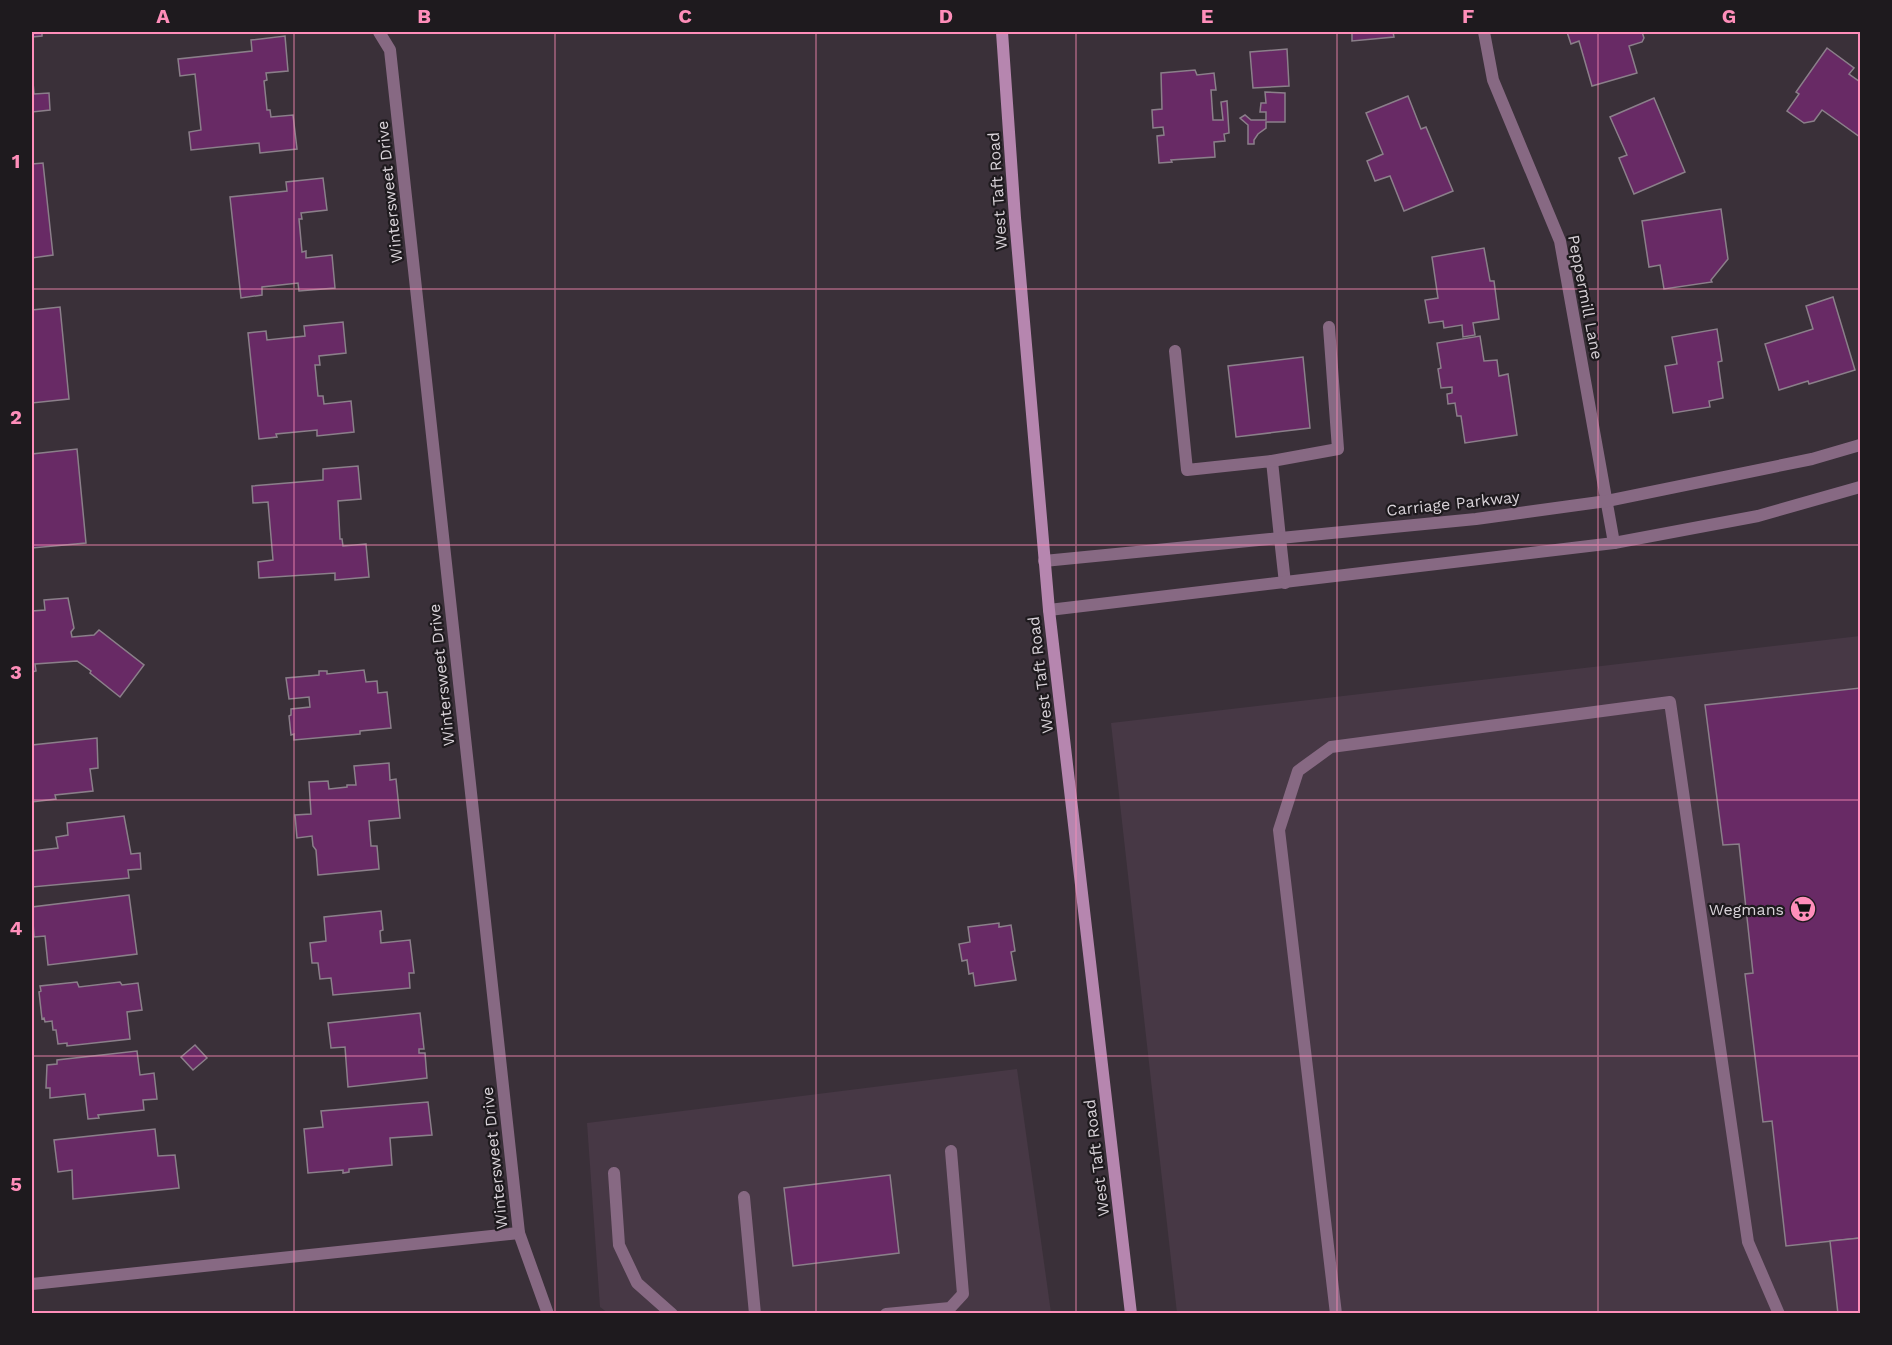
<svg xmlns="http://www.w3.org/2000/svg" width="1892" height="1345" font-family="'Work Sans',sans-serif">
<rect width="100%" height="100%" fill="#3a3039"/>
<g fill="#473845">
<polygon points="1860,636 1860,1313 1177,1313 1111,723"/>
<polygon points="1017,1069 1051,1313 608,1313 600,1307 587,1123"/>
</g>
<g fill="#682a65" stroke="#8b7f8a" stroke-width="1.5">
<polygon points="32,32 42,32 42,36 32,37"/>
<polygon points="1352,32 1393,32 1394,37 1352,41"/>
<polygon points="1567,32 1642,32 1644,38 1642,42 1629,46 1637,73 1592,86 1579,41 1571,44"/>
<polygon points="285,36 288,71 266,73 267,80 264,81 267,110 270,110 271,117 293,115 297,149 260,153 259,143 191,150 189,132 201,130 195,74 180,76 178,59 252,51 251,40"/>
<polygon points="1827,48 1854,68 1849,74 1860,82 1860,137 1822,110 1814,121 1804,123 1787,111 1799,94 1796,92"/>
<polygon points="1287,49 1289,86 1253,88 1250,52"/>
<polygon points="32,70 34,94 49,93 50,110 32,112"/>
<polygon points="1195,70 1197,75 1214,73 1216,90 1211,90 1213,120 1223,120 1221,102 1227,101 1229,133 1224,134 1225,141 1214,142 1215,157 1171,160 1172,162 1159,163 1157,136 1164,135 1163,127 1153,128 1152,110 1162,109 1161,73"/>
<polygon points="1265,92 1285,93 1285,122 1266,122 1266,128 1258,134 1254,140 1254,144 1248,144 1248,125 1240,118 1245,115 1251,120 1266,120 1266,112 1260,112 1261,103 1266,103"/>
<polygon points="1408,96 1421,129 1426,127 1453,191 1404,211 1390,176 1375,181 1367,161 1383,154 1366,113"/>
<polygon points="1654,98 1685,172 1634,194 1619,158 1627,155 1610,117"/>
<polygon points="43,163 53,255 32,258 32,164"/>
<polygon points="323,178 327,210 301,213 302,219 299,219 302,252 306,251 306,258 332,255 335,288 299,291 298,283 262,287 262,295 241,298 230,197 287,191 286,182"/>
<polygon points="1721,209 1728,259 1711,280 1712,282 1664,289 1660,265 1649,267 1642,221"/>
<polygon points="1484,248 1490,281 1494,281 1499,319 1473,323 1475,335 1463,337 1462,325 1444,328 1443,321 1429,323 1425,300 1438,298 1432,257"/>
<polygon points="1833,297 1855,370 1809,384 1808,381 1779,390 1765,344 1813,329 1806,306"/>
<polygon points="60,307 69,399 32,403 32,310"/>
<polygon points="343,322 346,353 319,356 320,365 315,365 318,396 323,396 324,404 351,401 354,432 317,436 317,430 276,434 277,437 259,439 248,333 266,331 267,340 305,336 304,326"/>
<polygon points="1717,329 1722,361 1718,362 1723,398 1709,401 1710,407 1673,413 1665,366 1677,364 1672,337"/>
<polygon points="1480,336 1484,361 1497,360 1499,376 1508,374 1517,435 1465,443 1461,416 1457,416 1455,403 1448,404 1447,394 1452,393 1452,387 1441,388 1438,369 1441,368 1437,343"/>
<polygon points="1303,357 1310,428 1236,437 1228,366"/>
<polygon points="77,449 86,543 32,548 32,454"/>
<polygon points="358,466 361,499 338,501 340,539 342,539 343,546 366,544 369,577 335,580 335,573 259,578 258,562 273,560 268,502 253,503 252,486 323,480 323,469"/>
<polygon points="68,598 74,628 71,632 72,637 94,635 99,630 144,665 120,697 90,673 91,671 77,661 35,664 36,671 32,672 32,611 45,610 44,600"/>
<polygon points="364,670 366,682 377,681 378,693 387,692 391,728 360,731 360,734 294,740 294,734 291,735 289,716 291,715 291,709 310,707 309,697 289,699 286,678 319,675 319,671 327,671 327,674"/>
<polygon points="1860,688 1860,1238 1786,1246 1772,1121 1763,1122 1745,974 1753,973 1739,844 1723,845 1705,705"/>
<polygon points="97,738 98,768 90,769 93,791 55,795 56,799 32,802 32,745"/>
<polygon points="389,763 390,780 396,779 400,818 369,821 371,846 377,846 379,869 318,875 316,850 313,846 312,836 297,838 295,815 311,814 309,782 328,781 329,789 347,787 347,785 356,785 354,766"/>
<polygon points="124,816 131,854 140,853 141,869 128,870 129,878 32,887 32,851 58,848 56,837 68,835 67,823"/>
<polygon points="129,895 137,954 48,965 45,936 34,937 32,907"/>
<polygon points="381,911 383,930 380,931 381,943 410,940 414,973 409,973 410,988 333,995 331,978 320,979 318,963 312,963 310,943 326,941 324,917"/>
<polygon points="999,923 999,927 1011,925 1015,951 1011,952 1016,980 975,986 973,973 969,974 967,960 962,961 959,944 970,942 968,927"/>
<polygon points="77,982 79,987 120,982 122,985 138,983 142,1010 127,1012 130,1039 67,1046 67,1043 58,1044 56,1030 53,1030 52,1021 45,1022 44,1018 42,1019 39,992 41,991 40,986"/>
<polygon points="420,1013 424,1049 419,1049 419,1053 425,1053 427,1078 348,1087 345,1047 331,1048 328,1023"/>
<polygon points="195,1045 207,1058 193,1070 181,1057"/>
<polygon points="137,1051 140,1075 154,1073 157,1099 143,1100 144,1110 98,1115 99,1118 88,1119 85,1094 50,1098 50,1088 46,1088 47,1065 57,1064 57,1060"/>
<polygon points="428,1102 432,1135 390,1138 392,1165 349,1169 349,1172 343,1173 343,1170 308,1173 304,1129 323,1127 321,1111"/>
<polygon points="155,1129 158,1156 175,1155 179,1188 73,1199 72,1170 58,1172 54,1140"/>
<polygon points="890,1175 899,1253 793,1266 784,1188"/>
<polygon points="1860,1238 1860,1314 1838,1314 1830,1241"/>
</g>
<g fill="none" stroke-linecap="round" stroke-linejoin="round">
<g stroke="#876983" stroke-width="12">
<polyline points="1175,351 1187,470 1272,461 1280,538"/>
<polyline points="1272,461 1338,449 1329,327"/>
<polyline points="614,1173 619,1245 637,1283 672,1314"/>
<polyline points="744,1197 755,1314"/>
<polyline points="886,1314 950,1308 963,1294 951,1151"/>
<polyline points="1336,1314 1279,830 1298,771 1331,747 1670,702 1748,1242 1779,1314"/>
</g>
<g stroke="#876983" stroke-width="12">
<polyline points="379,32 390,50 519,1233 548,1314"/>
<polyline points="1484,32 1493,80 1560,241 1614,543"/>
<polyline points="1280,538 1285,583"/>
<polyline points="1044,561 1476,519 1607,501 1812,459 1860,445"/>
<polyline points="1049,610 1614,543 1758,516 1860,487"/>
<polyline points="32,1284 519,1233"/>
</g>
<polyline stroke="#b686af" stroke-width="12" points="1002,32 1015,218 1049,610 1131,1314"/>
</g>
<path fill="none" stroke="#ff8eba" stroke-width="1.5" stroke-opacity="0.55" d="M294,32V1314M555,32V1314M816,32V1314M1076,32V1314M1337,32V1314M1598,32V1314M32,289H1860M32,545H1860M32,800H1860M32,1056H1860"/>
<defs>
<g id="supermarket-disc" transform="scale(1.35)"><circle r="9.5" fill="#ff8eba" stroke="#1e1a1e"/><path d="M-6-5.5h2.5l.6 2H6L4.5 2H-2.5L-4.4-4H-6ZM-1.5 3.2a1.3 1.3 0 1 0 .1 0ZM3 3.2a1.3 1.3 0 1 0 .1 0Z" fill="#111"/></g>
</defs>
<g fill-rule="evenodd">
<use href="#supermarket-disc" x="1803" y="909"/>
</g>
<g text-anchor="middle" stroke-width="4.5" stroke-linejoin="round" paint-order="stroke">
<g font-size="16" fill="#d8d2d8" stroke="#1e1a1e">
<text transform="translate(997 191) rotate(-94)" y="6">West Taft Road</text>
<text transform="translate(389 192) rotate(-96)" y="6">Wintersweet Drive</text>
<text transform="translate(1586 297) rotate(79)" y="6">Peppermill Lane</text>
<text transform="translate(1453 503) rotate(-6)" y="6">Carriage Parkway</text>
<text transform="translate(441 675) rotate(-96)" y="6">Wintersweet Drive</text>
<text transform="translate(1040 675) rotate(-97)" y="6">West Taft Road</text>
<text transform="translate(494 1158) rotate(-96)" y="6">Wintersweet Drive</text>
<text transform="translate(1096 1158) rotate(-97)" y="6">West Taft Road</text>
</g>
<g font-size="16" fill="#d8d2d8" stroke="#1e1a1e" text-anchor="end">
<text x="1784" y="915">Wegmans</text>
</g>
</g>
<rect width="1892" height="1345" fill="none" stroke="#1e1a1e" stroke-width="66"/>
<rect x="33" y="33" width="1826" height="1279" fill="none" stroke="#ff8eba" stroke-width="2"/>
<g font-size="20" text-anchor="middle" font-weight="bold" fill="#ff8eba">
<text x="163" y="23">A</text>
<text x="424" y="23">B</text>
<text x="685" y="23">C</text>
<text x="946" y="23">D</text>
<text x="1207" y="23">E</text>
<text x="1468" y="23">F</text>
<text x="1729" y="23">G</text>
<text x="16" y="168">1</text>
<text x="16" y="424">2</text>
<text x="16" y="679">3</text>
<text x="16" y="935">4</text>
<text x="16" y="1191">5</text>
</g>
</svg>
